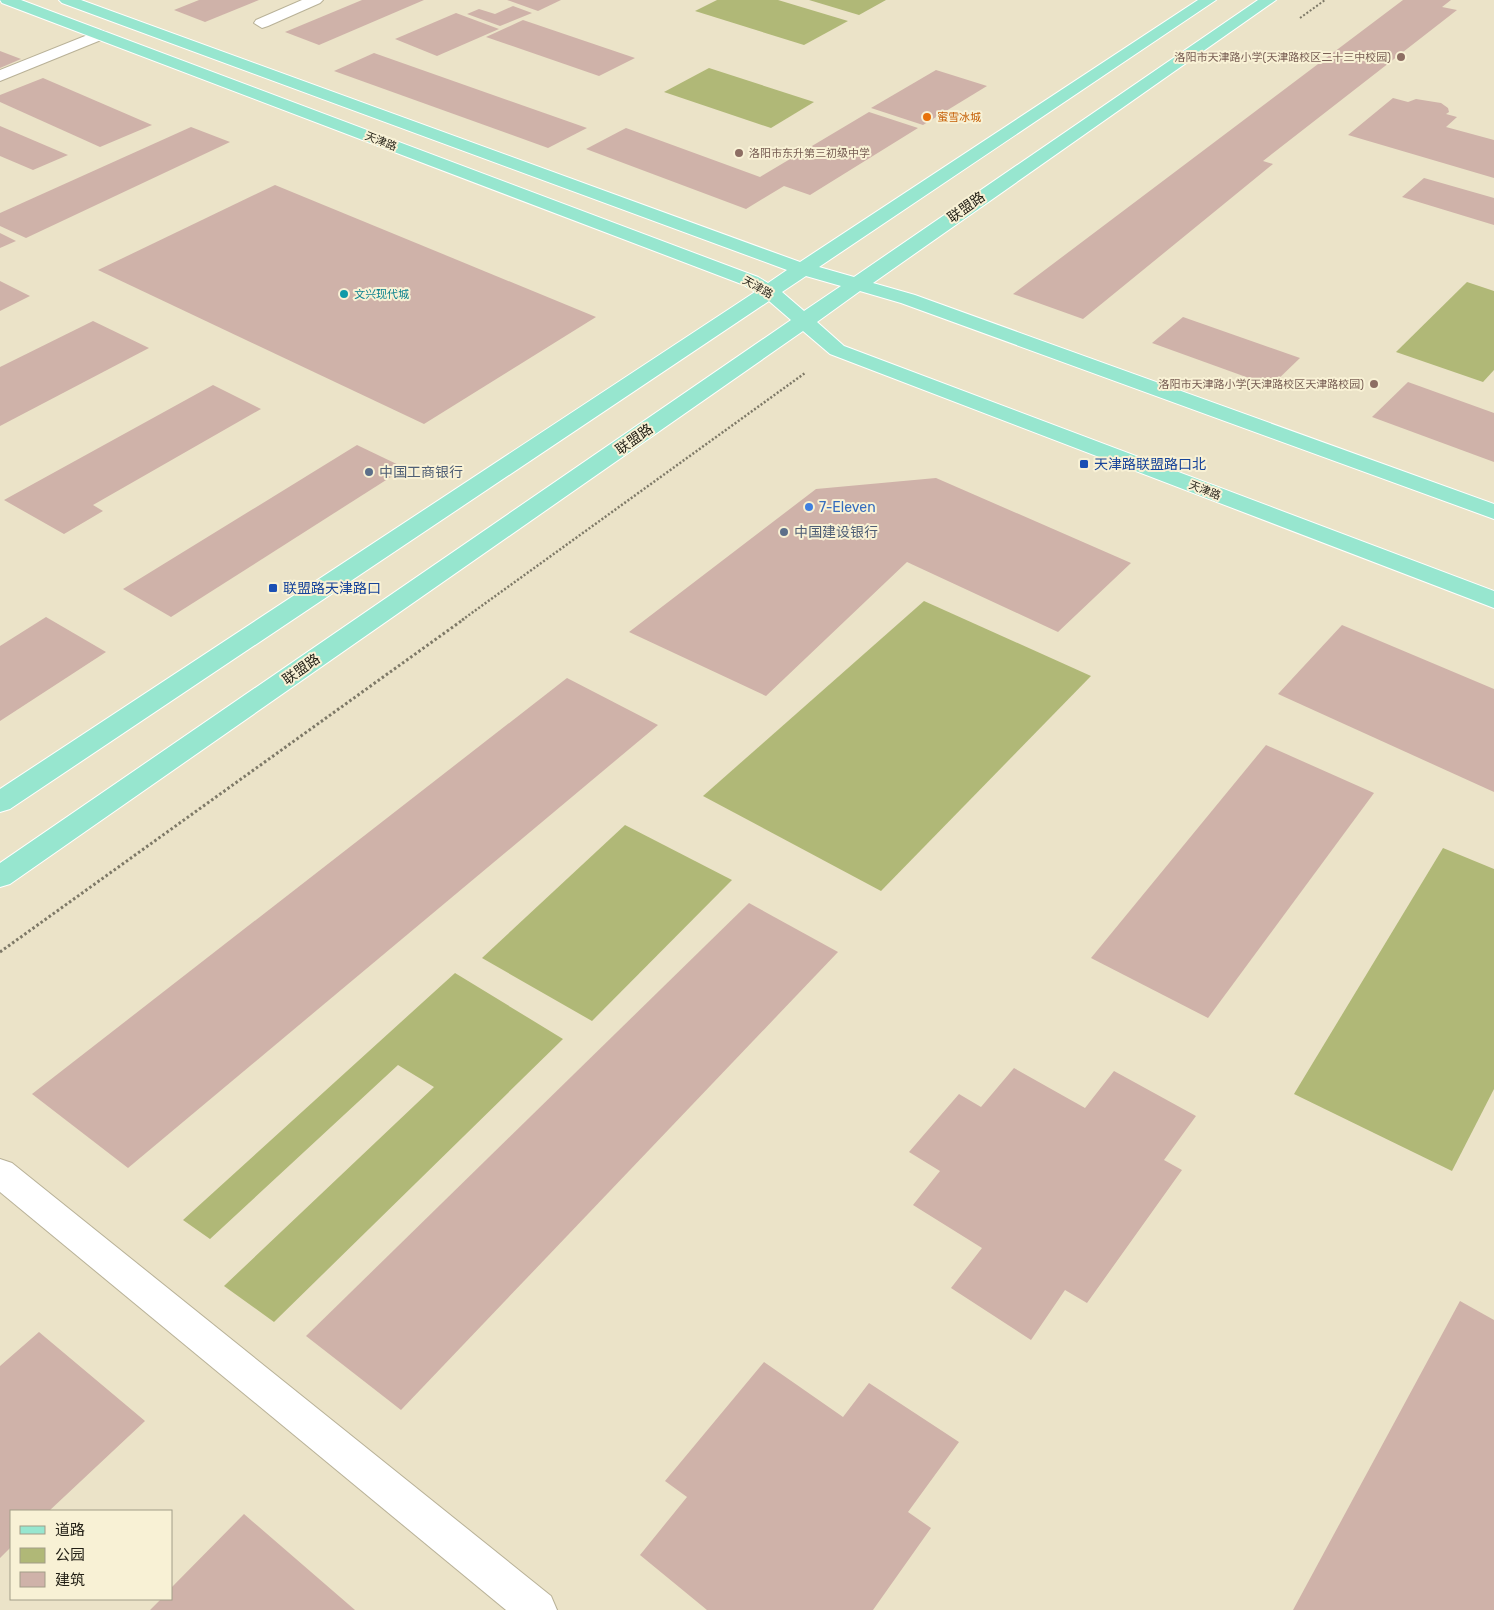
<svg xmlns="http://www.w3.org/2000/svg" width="1494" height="1610" font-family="Rubik,'Noto Sans SC',sans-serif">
<rect width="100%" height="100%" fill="#ebe3c8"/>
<g fill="#b0b877">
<polygon points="717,0 778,0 848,21 804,45 695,11"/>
<polygon points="809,0 886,0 859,15"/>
<polygon points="709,68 814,102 771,128 664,92"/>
<polygon points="1467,282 1494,291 1494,370 1483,382 1396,352"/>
<polygon points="924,601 1091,676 881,891 703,796"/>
<polygon points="625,825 732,880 592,1021 482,958"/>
<polygon points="1443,848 1494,869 1494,1089 1452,1171 1294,1094"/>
<polygon points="455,973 563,1039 274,1322 224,1286 434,1087 398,1065 210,1239 183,1220"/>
</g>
<g fill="#cfb2a9">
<polygon points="199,0 259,0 205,22 174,10"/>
<polygon points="362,0 424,0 319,45 285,32"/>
<polygon points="507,0 561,0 538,11"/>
<polygon points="1403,0 1451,0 1442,7 1457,10 1263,161 1273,164 1083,319 1013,294"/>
<polygon points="513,6 532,13 500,26 467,14 479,9 495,14"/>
<polygon points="456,13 499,29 437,56 395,39"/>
<polygon points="523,20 635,58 599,76 486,37"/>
<polygon points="0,51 21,59 0,68"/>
<polygon points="374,53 587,128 548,148 334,71"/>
<polygon points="936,70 987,86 923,125 871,108"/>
<polygon points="43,78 152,125 100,147 0,102 0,95"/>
<polygon points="1393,98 1408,102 1416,99 1441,103 1448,108 1449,112 1446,114 1457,117 1446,127 1494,140 1494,178 1348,135"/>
<polygon points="869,112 918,128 810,195 784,186 746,209 586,149 626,128 760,177"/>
<polygon points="0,126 68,155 33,170 0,156"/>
<polygon points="191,127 230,142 26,238 0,226 0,213"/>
<polygon points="1424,178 1494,198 1494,225 1402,197"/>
<polygon points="275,185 596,317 424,424 98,270"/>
<polygon points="0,233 16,241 0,248"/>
<polygon points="0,281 30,296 0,311"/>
<polygon points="1183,317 1300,358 1271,386 1152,343"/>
<polygon points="93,321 149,348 0,426 0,367"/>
<polygon points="1408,382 1494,413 1494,462 1372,417"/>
<polygon points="213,385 261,409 93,505 103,511 64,534 4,500"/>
<polygon points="357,445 405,468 171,617 123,589"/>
<polygon points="936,478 1131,563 1058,632 907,562 766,696 629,632 816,489"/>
<polygon points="46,617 106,652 0,721 0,646"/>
<polygon points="1342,625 1494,689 1494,792 1278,694"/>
<polygon points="567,678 658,725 128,1168 32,1094"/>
<polygon points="1266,745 1374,793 1208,1018 1091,958"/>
<polygon points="749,903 838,952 401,1410 306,1336"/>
<polygon points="1014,1068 1085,1108 1114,1071 1196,1116 1164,1160 1182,1170 1087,1303 1065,1290 1031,1340 951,1288 982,1248 913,1205 940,1171 909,1152 959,1094 981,1107"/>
<polygon points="1460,1301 1494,1320 1494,1610 1293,1610"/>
<polygon points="39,1332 145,1421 49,1511 11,1511 11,1547 0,1558 0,1366"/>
<polygon points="764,1362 843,1417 869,1383 959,1442 908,1512 931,1528 873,1610 707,1610 640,1555 687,1497 665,1481"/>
<polygon points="244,1514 355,1610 150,1610 161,1599 171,1599 171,1588"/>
</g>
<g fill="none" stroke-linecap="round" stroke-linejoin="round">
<g stroke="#b8b197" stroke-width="2">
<g id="minor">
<polygon points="302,0 323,0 320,3 268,26 262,28 254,23 256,20"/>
<polygon points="100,30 106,32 108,35 106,38 0,81 0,70"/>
<polygon points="0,1159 12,1163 551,1596 557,1610 506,1610 0,1192"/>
</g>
</g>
<g stroke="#fff" stroke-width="2">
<path id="major" d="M0,0H21L758,277L768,283L787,270L62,3L59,0H81L800,262L1198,0H1216L819,267L854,277L1258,0H1276L873,283L915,295L1494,504V519L901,303L860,291L817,322L844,346L1494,591V608L830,354L803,331L10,884L0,887V863L791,320L769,301L10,809L0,812V789L755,292L744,285L2,3ZM806,276L841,286L804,311L782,292Z"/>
</g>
<polyline stroke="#7e7967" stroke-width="2" stroke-dasharray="2 2" stroke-linecap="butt" points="1300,18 1325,0"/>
<polyline stroke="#7e7967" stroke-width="2.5" stroke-dasharray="2 2" stroke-linecap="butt" points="462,620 805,373"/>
<polyline stroke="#7e7967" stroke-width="3" stroke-dasharray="2.5 2.5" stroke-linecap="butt" points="0,952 464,619"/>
<use href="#minor" fill="#fff" fill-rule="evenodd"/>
<use href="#major" fill="#97e6cf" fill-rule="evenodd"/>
</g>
<g fill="#8d6e63" stroke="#f8f1d5" stroke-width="2">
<circle cx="1401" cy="57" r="5"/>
<circle cx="739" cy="153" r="5"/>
<circle cx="1374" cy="384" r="5"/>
</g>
<circle fill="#e8710a" stroke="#f8f1d5" stroke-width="2" cx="927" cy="117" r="5"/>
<circle fill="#0f9aa8" stroke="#f8f1d5" stroke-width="2" cx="344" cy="294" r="5"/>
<g fill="#1a4fb4" stroke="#f8f1d5" stroke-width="2">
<rect x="1079" y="459" width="10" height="10" rx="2.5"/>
<rect x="268" y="583" width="10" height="10" rx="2.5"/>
</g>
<g fill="#5c6f8a" stroke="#f8f1d5" stroke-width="2">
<circle cx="369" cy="472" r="5"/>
<circle cx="784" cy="532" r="5"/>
</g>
<circle fill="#3f7fe0" stroke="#f8f1d5" stroke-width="2" cx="809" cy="507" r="5"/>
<g text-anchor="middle" stroke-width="4" stroke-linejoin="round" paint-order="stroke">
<g font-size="11" fill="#785e54" stroke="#f8f1d5" text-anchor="end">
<text x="1391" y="61">洛阳市天津路小学(天津路校区二十三中校园)</text>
<text x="749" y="157" text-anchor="start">洛阳市东升第三初级中学</text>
<text x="1364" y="388">洛阳市天津路小学(天津路校区天津路校园)</text>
</g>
<g font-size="11" fill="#c56008" stroke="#f8f1d5" text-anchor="start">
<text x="937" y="121">蜜雪冰城</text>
</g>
<g font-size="11" fill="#221f15" stroke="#f8f1d5">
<text transform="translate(381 141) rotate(21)" y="4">天津路</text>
<text transform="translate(758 287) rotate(29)" y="4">天津路</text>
<text transform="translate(1205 490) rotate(21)" y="4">天津路</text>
</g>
<g font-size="11" fill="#0d838f" stroke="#f8f1d5" text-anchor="start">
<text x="354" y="298">文兴现代城</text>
</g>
<g font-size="14" fill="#221f15" stroke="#f8f1d5">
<text transform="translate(966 207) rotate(-35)" y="5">联盟路</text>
<text transform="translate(634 439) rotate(-35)" y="5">联盟路</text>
<text transform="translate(301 669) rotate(-35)" y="5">联盟路</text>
</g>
<g font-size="14" fill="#164399" stroke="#f8f1d5" text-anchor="start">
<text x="1094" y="469">天津路联盟路口北</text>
<text x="283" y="593">联盟路天津路口</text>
</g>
<g font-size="14" fill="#4e5e75" stroke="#f8f1d5" text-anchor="start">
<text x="379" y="477">中国工商银行</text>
<text x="794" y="537">中国建设银行</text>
</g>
<g font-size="14" fill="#366cbe" stroke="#f8f1d5" text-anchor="start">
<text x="819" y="512">7-Eleven</text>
</g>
</g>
<rect x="10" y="1510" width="162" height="90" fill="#f8f1d5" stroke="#a29d88"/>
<rect x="20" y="1526" width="25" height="8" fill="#97e6cf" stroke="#a29d88"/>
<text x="55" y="1535" font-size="15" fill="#221f15">道路</text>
<rect x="20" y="1548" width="25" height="15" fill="#b0b877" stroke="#a29d88"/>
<text x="55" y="1560" font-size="15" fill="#221f15">公园</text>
<rect x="20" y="1572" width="25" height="15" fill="#cfb2a9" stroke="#a29d88"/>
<text x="55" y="1585" font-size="15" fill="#221f15">建筑</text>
</svg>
